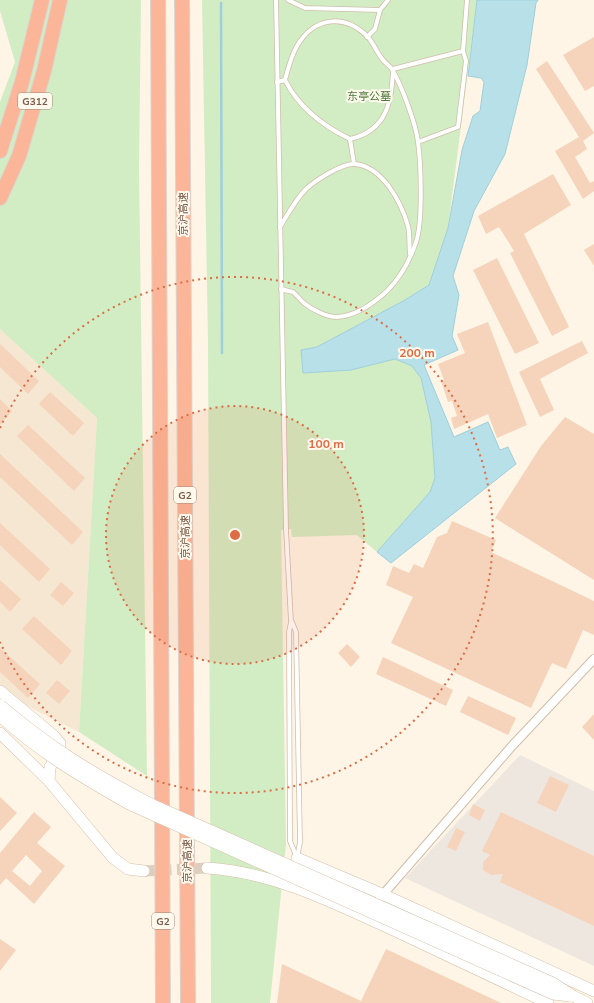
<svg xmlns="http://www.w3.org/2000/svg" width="594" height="1003" font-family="'Nunito Sans','Noto Sans SC',sans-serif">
<rect width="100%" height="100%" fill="#fef5e6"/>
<polygon fill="#f6e7d3" points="0,329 97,418 79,732 29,707 0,687"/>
<polygon fill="#eee7e0" points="520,755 594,791 594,966 405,878"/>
<g fill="#d2edc3">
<polygon points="0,0 141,0 139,168 147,776 79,732 97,418 0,329 0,102 15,62 0,11"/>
<polygon points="202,0 477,0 448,228 429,285 405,300 317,347 301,350 303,373 351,370 395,359 412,366 421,378 431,422 435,478 430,492 377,552 357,535 292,537 291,529 281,530 286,844 270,1003 211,1003 208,342"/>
</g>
<polygon fill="#b8e0e9" stroke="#9ecfdb" points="477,0 538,0 536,3 527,65 505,154 474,211 453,276 459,295 452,336 458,350 424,365 454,437 488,422 500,450 508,447 516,464 391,563 377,552 430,492 435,478 431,422 421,378 412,366 395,359 351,370 303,373 301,350 317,347 405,300 429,285 448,228 462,150 473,116 480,111 484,82 481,78 468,76"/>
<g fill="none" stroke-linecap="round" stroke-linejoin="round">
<polyline stroke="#9ecfdb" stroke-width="2.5" points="221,3 222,353"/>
</g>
<g fill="#f5d4bb" fill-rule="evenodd">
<polygon points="594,37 594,86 585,91 563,55"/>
<polygon points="547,61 594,133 583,141 587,149 575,157 590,183 594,181 594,191 583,199 555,151 579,137 536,69"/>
<polygon points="553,174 571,205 524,234 569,327 552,336 510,253 514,251 499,227 486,234 478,216"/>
<polygon points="594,244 594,266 584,250"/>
<polygon points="497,258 539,343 515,354 473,270"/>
<polygon points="488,322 527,425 497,438 488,414 454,429 451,418 457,416 452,401 448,402 441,381 444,380 438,364 465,353 457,334"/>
<polygon points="582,341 588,353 540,379 554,410 540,417 519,372"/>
<polygon points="0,344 39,381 28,394 0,367"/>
<polygon points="50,392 84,423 73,436 39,404"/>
<polygon points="0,399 12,411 0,425"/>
<polygon points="565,417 594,434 594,580 495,518 541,446"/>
<polygon points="28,425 85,478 74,491 17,436"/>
<polygon points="0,454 83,532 72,545 0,477"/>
<polygon points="452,521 496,540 491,552 594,601 594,635 583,630 566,669 552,663 531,708 391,643 413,597 386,585 393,566 409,573 414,564 423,568 437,537 447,533"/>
<polygon points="0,523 50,569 39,582 0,545"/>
<polygon points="0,580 21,599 10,612 0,602"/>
<polygon points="61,582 74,593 63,606 50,595"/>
<polygon points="34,616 72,651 61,665 22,629"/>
<polygon points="347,644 360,657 351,667 338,653"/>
<polygon points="0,648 40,684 28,698 0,672"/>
<polygon points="383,657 453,690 446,706 376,674"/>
<polygon points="57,680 70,691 59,704 46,693"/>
<polygon points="468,696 516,718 508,735 460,712"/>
<polygon points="594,714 594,740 582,727"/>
<polygon points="550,776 569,785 556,812 537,803"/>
<polygon points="0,797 17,813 0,831"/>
<polygon points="473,804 485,810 480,821 469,815"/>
<path d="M34,812L51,827L37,843L65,866L34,904L6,878L0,885V853ZM26,855L42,871L30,886L12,871Z"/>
<polygon points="501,812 594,856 594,926 500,882 503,874 491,875 483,870 483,862 490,855 482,851"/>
<polygon points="456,828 465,832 456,851 447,847"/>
<polygon points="0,939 16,950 0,971"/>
<polygon points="386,949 501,1003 277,1003 282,964 361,1001"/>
</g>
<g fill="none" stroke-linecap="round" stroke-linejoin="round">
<polyline stroke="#ddcebe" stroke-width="11" stroke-dasharray="11 5.5" stroke-linecap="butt" points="144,871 207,868"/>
<g stroke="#d0bdaa" stroke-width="5.5">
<g id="lane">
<polyline points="276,0 286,529 291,622 289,632 290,841 297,858"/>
<polyline points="288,0 305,8 380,10"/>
<polyline points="367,37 375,29 380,10 388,0"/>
<path d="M277,82L285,80C299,108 323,126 350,139L354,164"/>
<path d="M350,139C386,131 392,103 393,69L463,51L467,0"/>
<polyline points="418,142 458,127 466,61 463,51"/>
<path d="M280,227C288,214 295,200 306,189C316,180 342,163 355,164C383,167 401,202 408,226C410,235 409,245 410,254"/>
<path d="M281,289C284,290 289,291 293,292C297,295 300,300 304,303C311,309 326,317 337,317C355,316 374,303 387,291C401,277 410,260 416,242C423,222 421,164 418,142C416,124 402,87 393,71C391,66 386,64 383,60C377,53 374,44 368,37C344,13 314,17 297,46C291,56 288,69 285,80"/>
<polyline points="292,622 296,632 300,842 297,858"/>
</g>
</g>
<g stroke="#d0bdaa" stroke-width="10">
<polyline id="street" points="380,898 512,746 594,659"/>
</g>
<g stroke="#d6bfaa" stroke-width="12">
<g id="secondary">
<polyline points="0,691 53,735 60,743 57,757 50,767 49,781"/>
<polyline points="0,733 49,781 113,858 128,869 144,871"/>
<path d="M207,868C276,872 340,906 402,934C450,957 499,980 548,1003"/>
<polyline points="295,877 297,858 382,894 594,991"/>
<polyline points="573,996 587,1003"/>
</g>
</g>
<g stroke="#dcd4cf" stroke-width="16">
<g id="highway">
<polyline points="158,0 163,1003"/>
<polyline points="182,0 188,1003"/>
<polyline points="0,151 22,82 42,0"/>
<polyline points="0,198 19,156 44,71 60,0"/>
</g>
</g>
<use href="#lane" stroke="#fff" stroke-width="4"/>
<use href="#street" stroke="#fff" stroke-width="8"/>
<use href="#secondary" stroke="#fff" stroke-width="11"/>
<use href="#highway" stroke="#fbb699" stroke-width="14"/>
<g stroke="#d6bfaa" stroke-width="12" stroke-linecap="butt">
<g id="secondary-bridge">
<path d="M0,705C50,748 95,775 153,805L553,983L573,996"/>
<path d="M0,716C39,752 83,778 129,804L553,994L570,996"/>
</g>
</g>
<use href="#secondary-bridge" stroke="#fff" stroke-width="11"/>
</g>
<circle cx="235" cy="535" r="129" fill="#dd6d45" fill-opacity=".12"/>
<g fill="none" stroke="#dd6d45" stroke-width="2" stroke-dasharray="2 4">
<circle cx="235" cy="535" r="129"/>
<path d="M0 428A258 258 0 1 1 0 642"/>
</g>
<g text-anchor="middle" stroke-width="4" stroke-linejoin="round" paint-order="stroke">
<g fill="#fff9ed" stroke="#a18a7a" stroke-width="1">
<rect x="18" y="93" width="34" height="16" rx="3"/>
<rect x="174" y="487" width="22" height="16" rx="3"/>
<rect x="152" y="913" width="22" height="16" rx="3"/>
</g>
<g font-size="10" font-weight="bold" fill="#795b48">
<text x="35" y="105">G312</text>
<text x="185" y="499">G2</text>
<text x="163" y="925">G2</text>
</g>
<g font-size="11" fill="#4c7a3d" stroke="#fff9ed">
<text x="369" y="100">东亭公墓</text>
</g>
<g font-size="11" fill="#795b48" stroke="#fff9ed">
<text transform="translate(183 214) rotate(-90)" y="4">京沪高速</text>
<text transform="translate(185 537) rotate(-90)" y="4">京沪高速</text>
<text transform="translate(187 861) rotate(-90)" y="4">京沪高速</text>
</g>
</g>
<circle cx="235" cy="535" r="6" fill="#dd6d45" stroke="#fff9ed" stroke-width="2"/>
<g font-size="12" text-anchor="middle" font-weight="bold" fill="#dd6d45" stroke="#fff9ed" stroke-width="4" stroke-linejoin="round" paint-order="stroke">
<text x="417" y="357">200 m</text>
<text x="326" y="448">100 m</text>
</g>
</svg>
